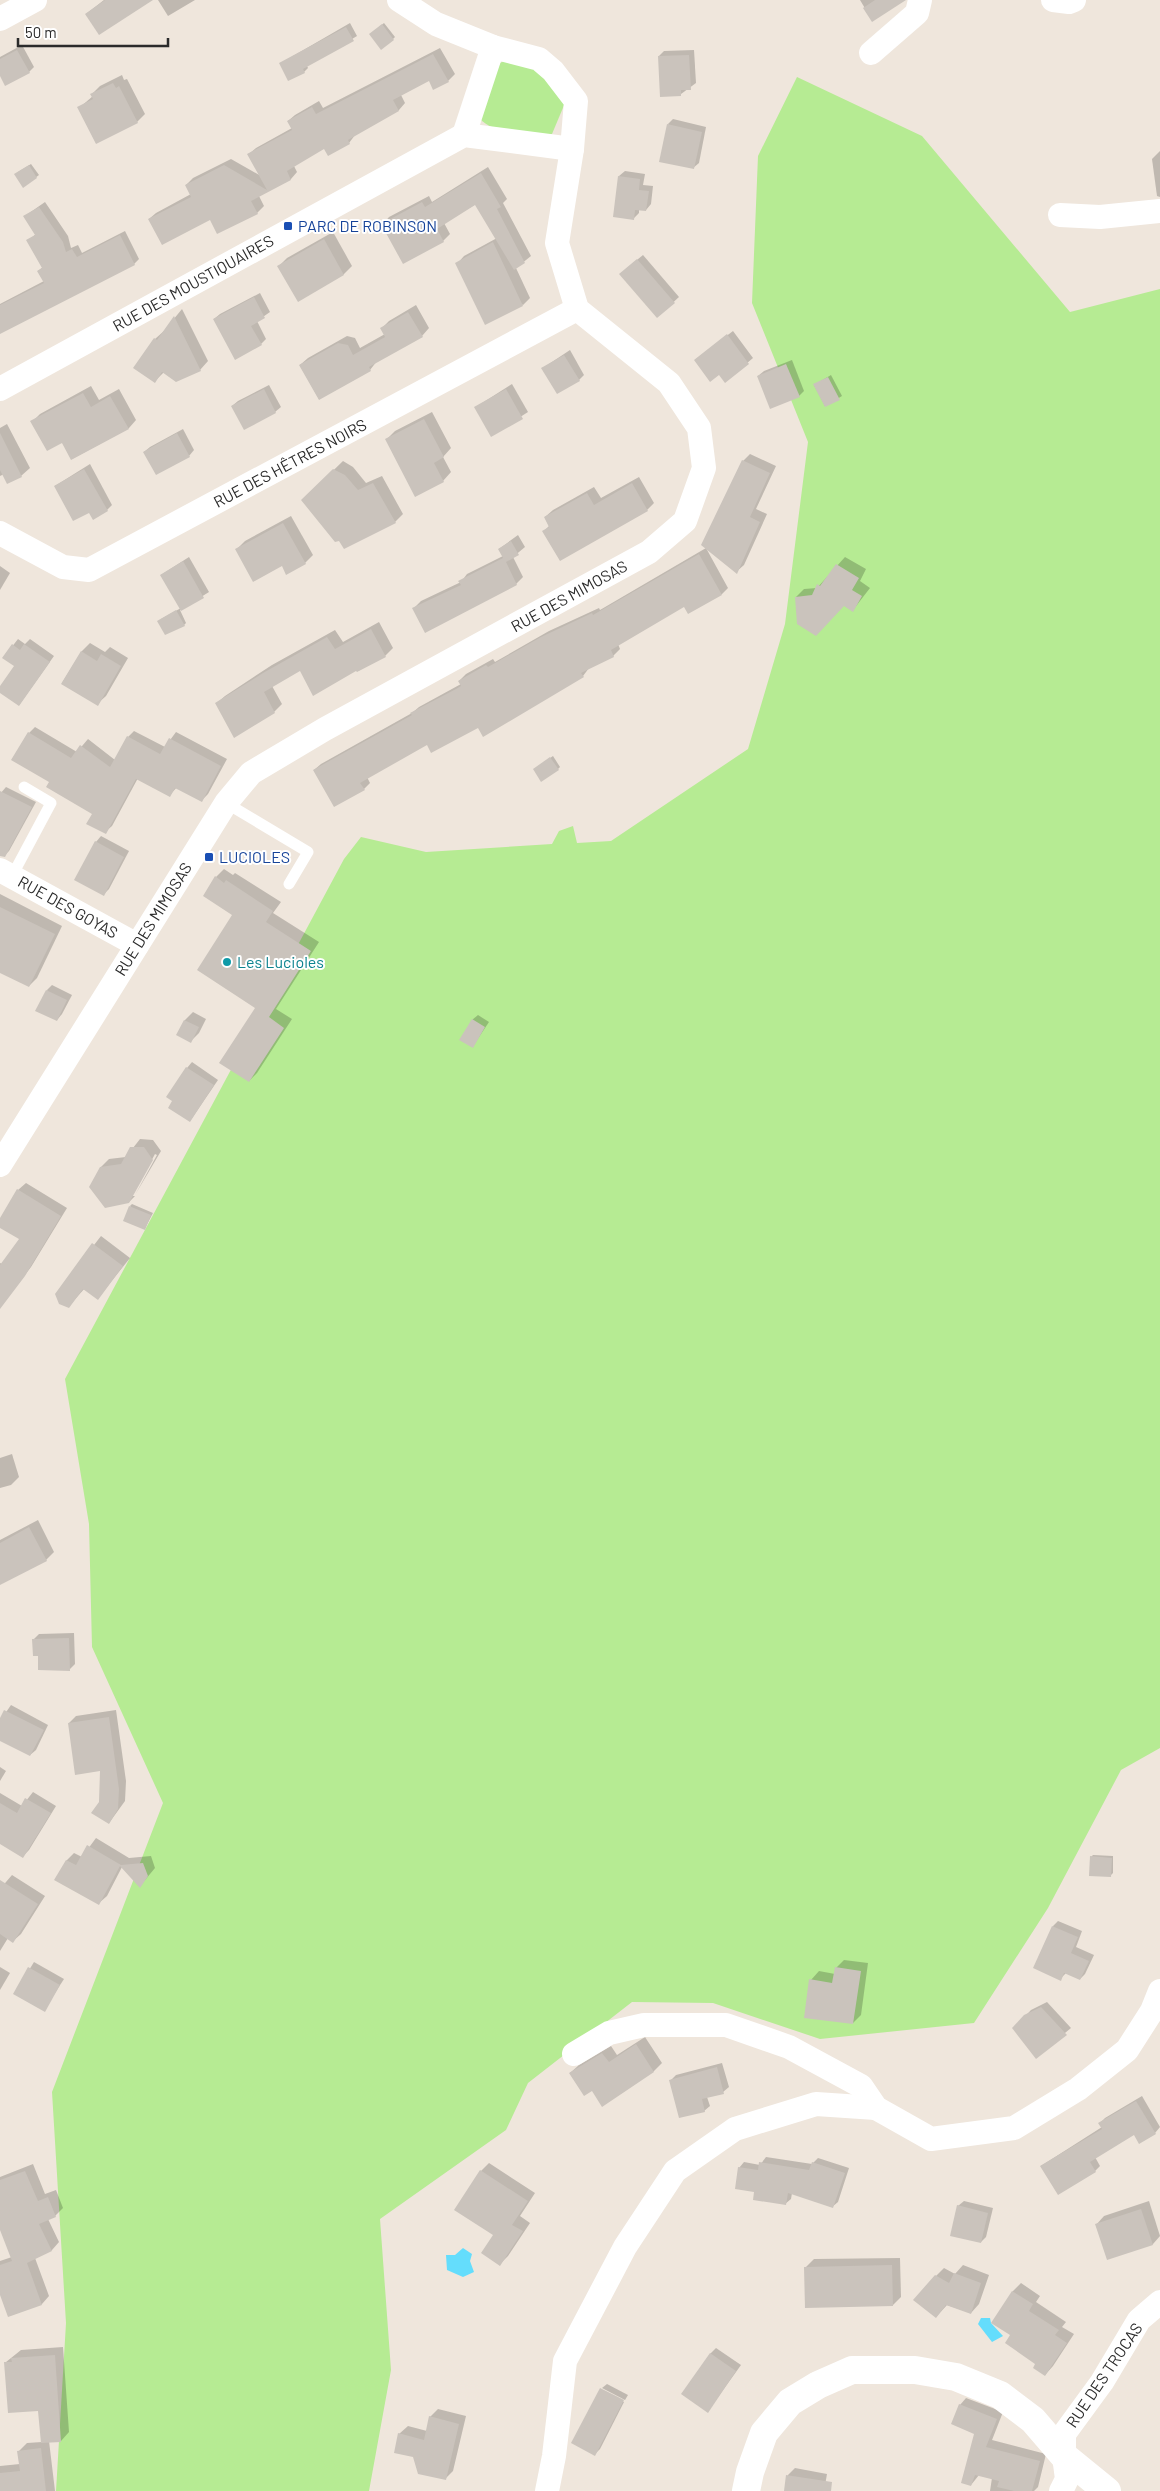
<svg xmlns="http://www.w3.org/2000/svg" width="1160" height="2491" font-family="Barlow,sans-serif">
<rect width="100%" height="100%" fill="#efe6dc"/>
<g fill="#b6eb93">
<path d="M510,58L546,73L565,103L552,134C529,135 496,136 479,118L500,63Z"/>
<polygon points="797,77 922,136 1070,312 1160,289 1160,1748 1121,1770 1048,1908 974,2023 820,2039 713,2003 632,2002 528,2083 506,2130 380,2219 391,2370 369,2491 56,2491 66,2323 52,2092 163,1803 92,1647 89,1524 65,1379 344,859 361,837 426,852 552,844 559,831 573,826 577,843 611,841 748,749 785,624 808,442 752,303 758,156"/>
</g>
<g fill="#64ddfc">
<polygon points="463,2248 472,2254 470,2261 474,2272 463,2277 447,2270 446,2255 455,2255"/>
<polygon points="981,2318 990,2318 991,2323 1003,2336 992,2342 978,2324"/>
</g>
<g fill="#0003">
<polygon points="104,0 151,0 86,14"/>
<polygon points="158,0 195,0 168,16"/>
<polygon points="860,0 903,0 872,20"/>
<polygon points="350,23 357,36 307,66 308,68 304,72 281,63"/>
<polygon points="384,23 395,37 393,39 373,32"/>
<polygon points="22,45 34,67 29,72 0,74 0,57"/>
<polygon points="440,48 455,74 448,81 429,80 401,95 405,103 399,110 355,135 349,143 324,147 294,166 297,172 291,179 259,196 264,206 257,213 210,219 149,219 156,213 191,194 186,185 193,178 231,159 261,176 249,154 256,148 292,128 288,121 295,115 319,101 323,108"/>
<polygon points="694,50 696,83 681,94 659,56 664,51"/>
<polygon points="122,75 124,80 127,79 145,114 137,122 79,108 93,96 92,94 100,86"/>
<polygon points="673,119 706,127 699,163 693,168 668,124"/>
<polygon points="1160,151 1160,197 1157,196 1152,159"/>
<polygon points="31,164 39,175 24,186 18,172"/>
<polygon points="488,167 507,199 503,203 531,256 516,268 530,298 523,305 457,264 464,256 497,238 476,204 444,223 450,234 443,241 383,224 389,217 429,196 432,202"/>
<polygon points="625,171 645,174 643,185 653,186 651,204 646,210 639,209 639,213 634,218 619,176"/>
<polygon points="45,202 68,236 71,248 78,245 82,253 125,231 139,259 134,264 0,333 0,304 44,281 38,271 43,267 28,241 36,234 25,216"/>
<polygon points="333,232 352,266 344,274 298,300 279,266 287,258"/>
<polygon points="643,255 679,297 657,317 626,269"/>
<polygon points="260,293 270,312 257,321 266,339 261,344 214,319 220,314"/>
<polygon points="416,305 429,328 422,336 377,361 370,370 319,399 300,365 308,358 347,336 355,338 360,348 385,334 382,328 389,321"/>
<polygon points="182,309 208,361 200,370 164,372 155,381 135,367 155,339 164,331"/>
<polygon points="733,331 753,358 726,381 719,374 695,360"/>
<polygon points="570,350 584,375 579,380 543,368"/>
<polygon points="792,360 804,391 799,396 758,376 764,371"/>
<polygon points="831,375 842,396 825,406 814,385"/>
<polygon points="512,384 528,412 492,435 476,407"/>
<polygon points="269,385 281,407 275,412 232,406 238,401"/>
<polygon points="91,386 99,400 119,389 136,420 129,428 72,459 62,442 32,422 40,414"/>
<polygon points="432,412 451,448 443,457 451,472 443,481 387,439 395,431"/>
<polygon points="7,424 30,468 21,476 4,474 0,476 0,428"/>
<polygon points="183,429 194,450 189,456 144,452 150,447"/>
<polygon points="750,454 776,466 756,509 767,514 744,565 736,572 743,461"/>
<polygon points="343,461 353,467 366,483 382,476 403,514 395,522 339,540 303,500"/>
<polygon points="90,464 112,505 107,510 89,511 55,486"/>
<polygon points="639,477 654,503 647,510 544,531 550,525 545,517 553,510 594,487 601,498"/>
<polygon points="291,516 313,555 305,563 282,565 237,549 245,541"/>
<polygon points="518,535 525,547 513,557 523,577 516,584 414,608 421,601 461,582 467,574 503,556 499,549"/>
<polygon points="706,548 728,588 722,594 684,605 618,644 620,649 613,656 589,668 583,676 479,727 427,743 367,777 370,783 364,789 314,770 321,764 412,713 419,707 461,684 459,681 466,674 493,659 495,662 549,631 599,608 600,610"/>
<polygon points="189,557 209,592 180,610 186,623 184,625 161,619 181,608 161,575"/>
<polygon points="845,557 866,569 860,581 870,588 853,610 844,605 796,597 804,589 817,588"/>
<polygon points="0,566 10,573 0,590"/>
<polygon points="379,622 393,648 385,656 358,671 300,669 272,686 282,704 274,712 217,703 225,696 272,665 335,630 343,642"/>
<polygon points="18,639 25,644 30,639 54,656 19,705 0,691 16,666 4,657"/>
<polygon points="90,643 105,652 110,647 128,658 106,696 97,704 62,683 82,651"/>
<polygon points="35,727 77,752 88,739 115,760 128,737 134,731 165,747 176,732 227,759 208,794 202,800 177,787 170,795 138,778 112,826 105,832 93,813 51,782 29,733"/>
<polygon points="553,756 560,767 558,769 537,767"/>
<polygon points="6,787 36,802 9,851 4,856 0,855 0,794"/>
<polygon points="101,836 129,851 109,889 104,894 96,842"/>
<polygon points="224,869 233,875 235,873 281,902 273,913 319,942 276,1009 292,1019 257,1073 249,1081 256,1008 234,915 216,877"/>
<polygon points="0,894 62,926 37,978 29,986 0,953"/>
<polygon points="52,985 72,995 62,1014 57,1020 47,990"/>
<polygon points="193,1012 206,1019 199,1033 191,1041 178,1035 185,1020"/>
<polygon points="478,1015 489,1022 473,1046 472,1020"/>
<polygon points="192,1062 218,1080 190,1121 187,1068"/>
<polygon points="140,1139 153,1140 161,1151 135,1195 157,1155 155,1154 132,1196 135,1196 129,1202 101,1167 109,1159 126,1157"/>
<polygon points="26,1183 67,1208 31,1267 0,1307 0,1263 2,1264 21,1239 0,1226 0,1220 18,1190"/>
<polygon points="132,1204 153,1213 145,1228 130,1206"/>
<polygon points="101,1236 130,1258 98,1298 85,1288 69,1306 56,1294"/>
<polygon points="12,1454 19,1477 11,1485 0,1488 0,1458"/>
<polygon points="38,1520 54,1552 46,1560 0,1584 0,1540"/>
<polygon points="74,1633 75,1664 70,1669 39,1655 34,1639 39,1634"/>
<polygon points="11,1705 48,1725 36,1750 30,1755 0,1739 0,1721"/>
<polygon points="116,1710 126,1781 125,1801 109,1823 100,1802 101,1770 69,1723 76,1716"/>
<polygon points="0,1767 6,1771 0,1781"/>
<polygon points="33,1792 56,1806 29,1850 23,1856 0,1842 0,1793 22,1806"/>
<polygon points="96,1838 129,1858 151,1856 155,1868 140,1886 122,1867 107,1896 99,1903 56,1880 67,1860 74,1853 82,1857"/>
<polygon points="1093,1855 1113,1856 1113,1873 1110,1876 1091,1857"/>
<polygon points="12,1875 45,1896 21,1934 13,1941 8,1938 0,1951 0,1889"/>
<polygon points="1058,1921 1082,1931 1076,1947 1094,1955 1085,1974 1080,1979 1066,1973 1060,1979 1053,1926"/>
<polygon points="844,1960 868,1963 861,2015 853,2023 811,1980 819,1971 835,1974 836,1968"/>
<polygon points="34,1962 64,1979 44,2010 15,1993"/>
<polygon points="0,1967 10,1973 0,1990"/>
<polygon points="1047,2002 1071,2028 1036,2057 1014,2028 1031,2010"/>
<polygon points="645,2037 662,2063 654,2071 602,2105 592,2089 570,2073 579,2065 611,2046 617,2055"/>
<polygon points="722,2063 729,2087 723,2092 707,2097 710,2106 704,2111 671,2080 676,2075"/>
<polygon points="1142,2096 1160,2127 1155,2133 1134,2134 1095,2157 1100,2166 1095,2171 1041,2166 1102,2127 1100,2123 1105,2118"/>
<polygon points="766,2157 812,2164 818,2158 849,2168 838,2202 832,2207 792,2193 791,2199 785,2204 756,2191 739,2168 744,2162 760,2165"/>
<polygon points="489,2163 535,2193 520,2216 530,2223 508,2256 500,2264 481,2171"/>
<polygon points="33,2164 45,2194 56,2190 63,2208 55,2216 48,2219 59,2242 52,2250 35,2258 49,2296 42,2304 9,2316 0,2292 0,2261 12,2257 0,2227 0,2177"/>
<polygon points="964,2201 993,2208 986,2237 981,2242 958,2206"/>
<polygon points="1149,2201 1160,2236 1153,2244 1108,2258 1096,2225 1104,2216"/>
<polygon points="900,2258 901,2297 893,2305 806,2267 814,2259"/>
<polygon points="963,2265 989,2275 979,2304 971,2313 947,2305 936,2317 936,2276 944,2268 955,2274"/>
<polygon points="1021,2283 1040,2296 1036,2302 1066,2322 1062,2327 1074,2334 1053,2366 1045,2375 1012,2335 993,2322 1013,2291"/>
<polygon points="63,2347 69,2432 61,2441 49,2441 55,2491 0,2491 0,2466 20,2464 19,2451 27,2443 42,2442 40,2410 6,2362 21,2350"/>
<polygon points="716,2348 741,2365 708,2411 710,2354"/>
<polygon points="607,2384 628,2395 625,2400 602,2388"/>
<polygon points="601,2390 624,2402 600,2449 595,2454"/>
<polygon points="966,2398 1003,2412 992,2440 1046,2454 1038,2487 1034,2491 990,2491 992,2478 979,2475 971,2485 975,2433 960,2405"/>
<polygon points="438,2409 466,2416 453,2471 445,2479 414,2456 399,2434 408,2426 427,2431 430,2417"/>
<polygon points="795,2468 827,2474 824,2491 785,2491 788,2475"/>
</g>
<g fill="#cac3bc">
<polygon points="105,0 153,0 99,35 85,14"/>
<polygon points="875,0 906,0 872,22 863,8"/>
<polygon points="382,24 394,40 381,50 369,34"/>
<polygon points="346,27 354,41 303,69 305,73 288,81 279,63"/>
<polygon points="17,50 30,73 5,86 0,76 0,59"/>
<polygon points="433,54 449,82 433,90 429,81 393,100 399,111 348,140 350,144 328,156 324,149 287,171 291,180 251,201 258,214 217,234 210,220 162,245 148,219 191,197 185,185 224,165 267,190 247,154 292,130 287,121 312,107 316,114"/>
<polygon points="689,55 691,90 681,90 681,96 660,97 658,56"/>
<polygon points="113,83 116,88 119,86 138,123 96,144 77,107 93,99 90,94"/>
<polygon points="667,124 702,132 694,169 659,162"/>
<polygon points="29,165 37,178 23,188 14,174"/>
<polygon points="481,173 501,207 497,209 525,263 514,270 475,205 437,229 444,242 403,264 381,224 422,202 425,207"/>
<polygon points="618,176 640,179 639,190 649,191 646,211 635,210 634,220 613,217"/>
<polygon points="39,207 63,242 66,252 72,249 77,257 120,235 135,265 0,334 0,305 44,283 37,271 42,268 26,240 35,235 23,216"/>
<polygon points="324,239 344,275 298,302 277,266"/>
<polygon points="493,242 523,306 485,325 455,263"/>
<polygon points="637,259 675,303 657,318 619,274"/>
<polygon points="254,297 265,318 251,326 262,345 235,360 213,319"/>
<polygon points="408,312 423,337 369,367 371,371 319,400 299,365 338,343 348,345 353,355 385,337 380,328"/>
<polygon points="174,316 201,371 176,382 162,372 155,383 133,368 154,338 157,340"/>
<polygon points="727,334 749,364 725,383 719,375 710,382 694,360"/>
<polygon points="564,355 580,381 557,394 541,368"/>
<polygon points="786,364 800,397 770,409 757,376"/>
<polygon points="828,377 840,400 825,407 813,384"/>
<polygon points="264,389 276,413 244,430 231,406"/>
<polygon points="506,389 523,419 491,437 474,407"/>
<polygon points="83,393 91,407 110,396 129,429 71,460 62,443 47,451 30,421"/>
<polygon points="424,419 444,457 434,463 444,482 415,497 385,439"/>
<polygon points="0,433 22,477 7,484 0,470"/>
<polygon points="177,433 190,457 156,475 143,452"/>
<polygon points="742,460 770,473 750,517 760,522 737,574 701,545"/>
<polygon points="84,469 108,511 93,520 89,513 73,521 54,486"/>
<polygon points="333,469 345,475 358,490 373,483 396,523 344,549 339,541 335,542 301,500"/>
<polygon points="632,483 648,511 560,561 542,531 549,527 544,517 587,493 594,505"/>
<polygon points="283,523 306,564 286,575 282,566 253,582 235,549"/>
<polygon points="511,541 519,555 506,562 517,585 425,633 412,608 461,585 458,581 503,558 498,549"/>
<polygon points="699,554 722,595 688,614 684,607 611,650 614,657 581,673 584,677 483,737 478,728 431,753 427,745 360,783 365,790 334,807 313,770 412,715 410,713 456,689 461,686 458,681 486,665 488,667 541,637 592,613 593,615"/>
<polygon points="183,561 204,598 181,611 160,575"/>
<polygon points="836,564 859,578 852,590 862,596 853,612 844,606 816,636 797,624 795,597 812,595 817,584 820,586"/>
<polygon points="176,610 185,626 165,635 157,621"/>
<polygon points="371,629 386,657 357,672 356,671 313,696 300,671 264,692 275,713 234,738 215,703 263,673 327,637 335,649"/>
<polygon points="12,644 20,650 24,644 50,662 19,706 0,693 0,686 14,666 2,658"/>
<polygon points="81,651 97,661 101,654 121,666 98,706 61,684"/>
<polygon points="28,732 71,758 80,745 110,767 127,736 160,754 169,738 221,766 202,802 175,788 170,797 136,779 106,834 86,824 92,814 46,787 49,782 11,760"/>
<polygon points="550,757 559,770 541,782 533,769"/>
<polygon points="0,791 32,807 5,857 0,856"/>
<polygon points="95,841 124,857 104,896 74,880"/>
<polygon points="215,876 224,883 226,880 273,911 266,922 311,951 269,1017 284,1028 249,1082 219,1063 255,1008 197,970 232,915 203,896"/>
<polygon points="0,907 55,934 29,987 0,973"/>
<polygon points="46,990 67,1000 57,1021 35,1011"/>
<polygon points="472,1019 485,1027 473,1048 459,1040"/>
<polygon points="184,1020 199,1027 191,1043 176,1035"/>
<polygon points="186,1067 214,1085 190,1122 168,1108 172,1101 166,1097"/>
<polygon points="130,1147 144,1147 153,1160 129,1203 105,1208 89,1187 100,1167 121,1164"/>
<polygon points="17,1189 61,1216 25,1276 0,1309 0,1265 19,1239 0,1228 0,1218"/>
<polygon points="129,1206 151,1215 145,1230 123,1221"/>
<polygon points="92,1243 123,1266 98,1300 83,1289 69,1308 59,1304 55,1294"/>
<polygon points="29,1527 47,1561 0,1585 0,1543"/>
<polygon points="69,1638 70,1671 38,1670 38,1656 33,1656 32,1639"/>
<polygon points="4,1710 44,1730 30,1756 0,1741 0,1718"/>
<polygon points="109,1717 119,1789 118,1809 109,1824 91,1813 99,1802 100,1771 75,1775 68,1723"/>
<polygon points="25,1798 51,1813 23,1858 0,1844 0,1803 17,1813"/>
<polygon points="87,1845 121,1865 143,1863 148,1876 140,1888 120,1866 99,1905 54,1880 66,1860 76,1865"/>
<polygon points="1090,1856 1112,1858 1111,1877 1089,1876"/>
<polygon points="0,1880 38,1904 13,1943 0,1934"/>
<polygon points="1052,1926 1078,1937 1071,1953 1089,1961 1080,1980 1064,1973 1061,1981 1033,1968"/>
<polygon points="28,1967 60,1985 45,2012 13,1994"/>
<polygon points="835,1967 861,1971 853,2024 804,2018 809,1979 832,1983"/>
<polygon points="1041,2007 1067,2035 1036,2059 1012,2028 1024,2015"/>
<polygon points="636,2044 654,2072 602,2107 592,2091 584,2096 569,2073 602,2053 609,2062"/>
<polygon points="717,2067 724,2094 702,2099 705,2112 679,2118 669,2080"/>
<polygon points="1136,2101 1156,2134 1139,2144 1134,2135 1090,2162 1096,2172 1058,2195 1040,2166 1102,2129 1098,2123"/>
<polygon points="759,2162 809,2170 812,2162 845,2173 833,2208 788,2193 786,2205 753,2200 754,2192 735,2189 738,2167 758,2170"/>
<polygon points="480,2170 528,2201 512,2225 523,2231 500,2266 481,2253 493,2235 454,2210"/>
<polygon points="25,2171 38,2201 48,2197 56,2217 39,2224 52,2251 27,2263 42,2305 8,2317 0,2295 0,2265 12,2261 0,2230 0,2180"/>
<polygon points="957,2205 988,2213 981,2243 950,2236"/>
<polygon points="1141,2209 1153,2245 1107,2260 1095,2224"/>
<polygon points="892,2265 893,2306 805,2308 804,2267"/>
<polygon points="954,2273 981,2283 971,2314 946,2305 936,2318 913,2300 935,2275 949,2283"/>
<polygon points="1012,2291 1033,2304 1029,2311 1059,2330 1055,2335 1067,2343 1045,2376 1033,2368 1035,2364 1005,2343 1010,2335 991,2323"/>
<polygon points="710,2353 736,2371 708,2413 681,2394"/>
<polygon points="55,2355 61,2442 41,2443 38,2411 8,2413 4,2362 12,2362 11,2358"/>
<polygon points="600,2388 624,2400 595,2456 571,2443"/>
<polygon points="959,2404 997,2419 986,2447 1040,2461 1032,2491 1014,2491 997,2487 999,2481 975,2475 971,2486 961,2483 974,2434 951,2424"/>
<polygon points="429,2416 459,2424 446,2480 418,2474 413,2457 394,2453 398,2433 424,2440"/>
<polygon points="41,2448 46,2491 0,2491 0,2473 20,2471 17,2451"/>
<polygon points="786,2475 832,2482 831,2491 784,2491"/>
</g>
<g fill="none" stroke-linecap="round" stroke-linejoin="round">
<g stroke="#fff" stroke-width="11">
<polyline points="226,803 308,852 289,884"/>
<polyline points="12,876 51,803 24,787"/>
</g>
<g stroke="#fff" stroke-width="24">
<polyline points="1053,0 1069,2 1074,0"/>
<polyline points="0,19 35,0"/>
<polyline points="871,53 917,13 920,0"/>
<polyline points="464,135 493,47"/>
<polyline points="1060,215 1100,217 1160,211"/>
<polyline points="0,389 464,135 572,149"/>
<polyline points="0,533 63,567 89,570 577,309"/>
<polyline points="0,870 137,945"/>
<polyline points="0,1165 226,803 251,773 325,729 649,552 685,521 704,468 699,428 669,383 577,309 557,243 572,149 576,101 553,71 539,59 493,47 436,24 399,0"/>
<polyline points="574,2054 609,2033 644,2025 726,2025 789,2047 861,2086 876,2108 931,2139 1014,2128 1078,2089 1127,2050 1152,2011 1160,1991"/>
<polyline points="547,2491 554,2456 565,2361 625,2247 675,2171 735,2129 816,2104 876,2108"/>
<polyline points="1061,2491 1067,2479 1064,2456 1064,2434 1102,2382 1139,2320 1160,2302"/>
</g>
<polyline stroke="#fff" stroke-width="28" points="746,2491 750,2472 764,2433 790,2402 818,2385 852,2370 915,2370 956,2377 1000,2395 1033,2420 1064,2456 1107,2491"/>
</g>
<g fill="#1a4fb4" stroke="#fff" stroke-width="2">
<rect x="283" y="221" width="10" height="10" rx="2.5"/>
<rect x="204" y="852" width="10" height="10" rx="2.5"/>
</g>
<circle fill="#0f9aa8" stroke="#fff" stroke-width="2" cx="227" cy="962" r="5"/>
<g text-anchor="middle" stroke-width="4" stroke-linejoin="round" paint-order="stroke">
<g font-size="16" fill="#164399" stroke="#fff" text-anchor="start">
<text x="298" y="232">PARC DE ROBINSON</text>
<text x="219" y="863">LUCIOLES</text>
</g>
<g font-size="16" fill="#2b2b2b" stroke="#fff">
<text transform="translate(193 283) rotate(-29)" y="6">RUE DES MOUSTIQUAIRES</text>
<text transform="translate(290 463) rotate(-28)" y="6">RUE DES HÊTRES NOIRS</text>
<text transform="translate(569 596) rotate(-29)" y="6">RUE DES MIMOSAS</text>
<text transform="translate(68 907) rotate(29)" y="6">RUE DES GOYAS</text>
<text transform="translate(153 919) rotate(-58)" y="6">RUE DES MIMOSAS</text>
<text transform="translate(1104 2375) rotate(-56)" y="6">RUE DES TROCAS</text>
</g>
<g font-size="16" fill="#0d838f" stroke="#fff" text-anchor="start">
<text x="237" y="968">Les Lucioles</text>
</g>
</g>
<path d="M18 38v8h150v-8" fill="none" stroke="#2b2b2b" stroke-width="2.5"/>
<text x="25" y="38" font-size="15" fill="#2b2b2b" stroke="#ffffff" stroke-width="4" paint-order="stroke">50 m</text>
</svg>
